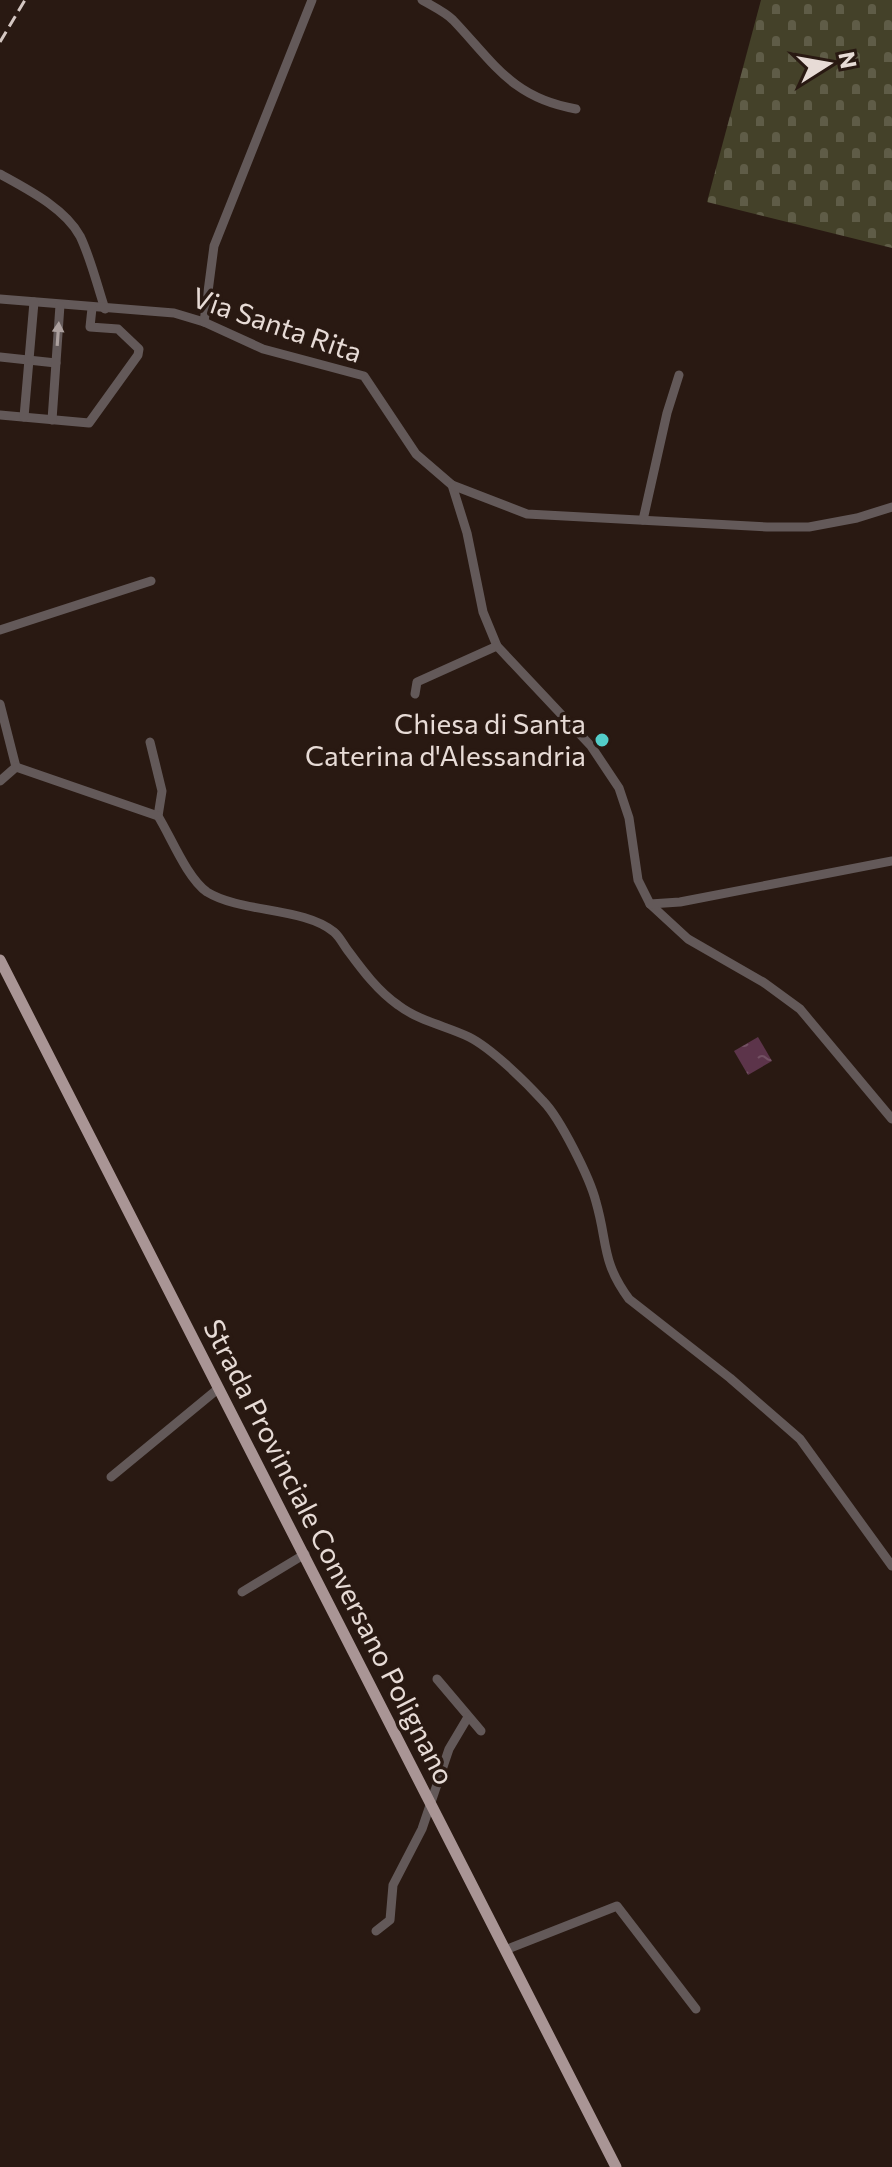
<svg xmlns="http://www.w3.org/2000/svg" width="892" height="2167" font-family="Commissioner,sans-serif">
<defs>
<pattern id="cemetery-stones" width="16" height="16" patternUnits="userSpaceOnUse" patternTransform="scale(2)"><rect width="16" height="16" fill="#444129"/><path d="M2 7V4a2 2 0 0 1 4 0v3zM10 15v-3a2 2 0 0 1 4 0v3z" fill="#5f5c47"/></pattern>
<pattern id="water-ripples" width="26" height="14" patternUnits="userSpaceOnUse" patternTransform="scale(2)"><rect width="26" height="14" fill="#5c344a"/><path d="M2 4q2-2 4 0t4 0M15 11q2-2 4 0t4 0" fill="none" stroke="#735163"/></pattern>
</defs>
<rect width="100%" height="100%" fill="#291912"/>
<polygon fill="url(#cemetery-stones)" points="761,0 892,0 892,248 707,202"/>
<polygon fill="url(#water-ripples)" points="758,1037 772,1061 748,1075 734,1051"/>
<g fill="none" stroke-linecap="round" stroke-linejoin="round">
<g stroke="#635959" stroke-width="9">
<path d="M422,0C432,6 445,12 453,20C494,63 512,98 576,109"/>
<path d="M0,174C27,189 65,208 80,236C91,259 97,285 105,309"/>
<polyline points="0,299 174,313 204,322 263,349 364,376 416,454 452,485 467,533 483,612 497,646 591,746 619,788 629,818 638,880 650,904 688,939 763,982 800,1009 892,1119"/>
<polyline points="204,322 214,246 312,0"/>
<polyline points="0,357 56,363"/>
<polyline points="0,415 89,423 138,355 139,349 118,329 90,327 92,308"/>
<polyline points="24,417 34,302"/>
<polyline points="52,420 60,305"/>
<polyline points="452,485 527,514 767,527 809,527 857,518 892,507"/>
<polyline points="643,520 667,413 679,375"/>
<polyline points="0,630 151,581"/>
<polyline points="415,694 417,682 497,646"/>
<polyline points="0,704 16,767"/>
<polyline points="150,742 162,791 158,816"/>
<path d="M0,781L16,767L158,816C171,837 187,878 207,892C241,913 304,907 334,932C340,937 344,946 349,952C363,971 378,991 398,1005C419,1021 446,1026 469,1037C491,1048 526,1082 543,1101C560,1118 590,1178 596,1202C608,1243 601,1261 629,1299L730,1378L800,1439L892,1566"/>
<polyline points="650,904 680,902 892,861"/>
<polyline points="111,1477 219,1388"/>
<polyline points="242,1592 305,1554"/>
<polyline points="437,1679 481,1731"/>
<polyline points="376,1931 390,1920 393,1885 422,1829 449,1749 468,1717"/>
<polyline points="505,1950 617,1906 696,2009"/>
</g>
<polyline stroke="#a99595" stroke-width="11" points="0,960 616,2167"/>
<polyline stroke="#d4c7c2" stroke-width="3" stroke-dasharray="12 6" stroke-linecap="butt" points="0,42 25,0"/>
</g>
<defs><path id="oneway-solid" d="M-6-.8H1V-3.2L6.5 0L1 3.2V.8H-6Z" transform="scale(2)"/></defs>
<use fill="#aca09e" href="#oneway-solid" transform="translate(58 334) rotate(-86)"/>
<circle fill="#53cdc9" stroke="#291912" stroke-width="3" cx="602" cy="740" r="8"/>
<g text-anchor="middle" stroke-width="7" stroke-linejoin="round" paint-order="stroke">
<g font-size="28" fill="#e7dbd6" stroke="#291912">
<text transform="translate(277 325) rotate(19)" y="10">Via Santa Rita</text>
<text transform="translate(329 1552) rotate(63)" y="10">Strada Provinciale Conversano Polignano</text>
</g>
<g font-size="28" fill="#e7dbd6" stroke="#291912" text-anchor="end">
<text x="586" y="734">Chiesa di Santa<tspan x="586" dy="32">Caterina d'Alessandria</tspan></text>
</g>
</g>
<g transform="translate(828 64) rotate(79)" stroke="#291912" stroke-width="6" paint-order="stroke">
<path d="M0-6L14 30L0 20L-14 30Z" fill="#e7dbd6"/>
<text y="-12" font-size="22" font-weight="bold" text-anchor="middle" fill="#e7dbd6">N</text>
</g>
</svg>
